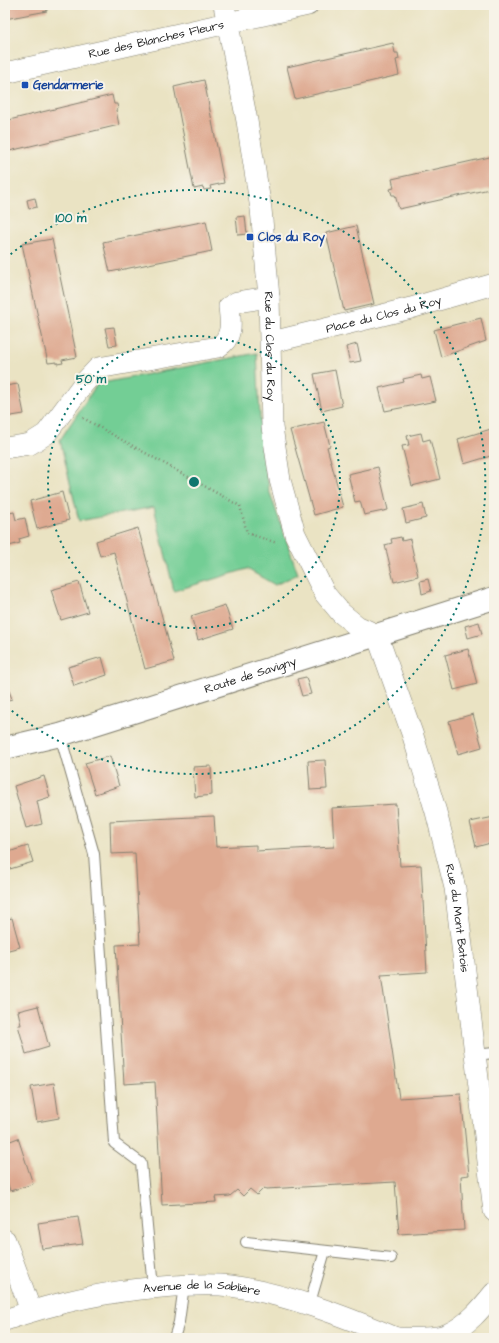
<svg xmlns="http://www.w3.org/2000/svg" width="499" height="1343" font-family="'Architects Daughter',sans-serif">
<rect width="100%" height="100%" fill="#f7f3e8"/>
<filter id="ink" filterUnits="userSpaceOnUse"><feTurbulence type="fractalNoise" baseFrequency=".025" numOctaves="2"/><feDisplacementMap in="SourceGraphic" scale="8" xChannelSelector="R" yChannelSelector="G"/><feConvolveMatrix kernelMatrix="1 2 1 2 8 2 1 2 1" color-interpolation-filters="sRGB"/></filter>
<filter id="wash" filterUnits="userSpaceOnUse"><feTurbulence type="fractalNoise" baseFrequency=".012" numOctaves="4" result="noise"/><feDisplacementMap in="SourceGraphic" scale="16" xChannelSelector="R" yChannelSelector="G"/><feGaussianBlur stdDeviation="0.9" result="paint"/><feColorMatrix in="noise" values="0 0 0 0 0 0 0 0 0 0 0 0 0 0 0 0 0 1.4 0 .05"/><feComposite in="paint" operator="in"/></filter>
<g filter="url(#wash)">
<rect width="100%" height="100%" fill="#eae3c3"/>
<polygon fill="#73ce95" stroke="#487558" points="257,353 260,417 269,490 298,574 275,585 247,569 174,591 154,507 79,521 60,440 97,384"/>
<g id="blocks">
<g fill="#dea990">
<polygon points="5,5 46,5 47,11 5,19"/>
<polygon points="393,43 395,53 398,53 399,59 396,60 399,75 295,99 287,67"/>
<polygon points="204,80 224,183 210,186 211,189 204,190 203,187 194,189 174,87"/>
<polygon points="112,95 114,104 117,104 118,109 116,110 119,125 5,152 5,121"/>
<polygon points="494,156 494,188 399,209 395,195 392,195 390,189 394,188 392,179"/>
<polygon points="35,198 37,207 29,209 27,200"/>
<polygon points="245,216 247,234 238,235 236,217"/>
<polygon points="206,221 212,251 110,272 103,242"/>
<polygon points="356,226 374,304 344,311 326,233"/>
<polygon points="52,239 77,357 62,360 63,363 57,364 57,362 48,363 22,244"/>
<polygon points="481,318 486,341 441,357 434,330"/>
<polygon points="114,327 117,345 109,346 105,328"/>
<polygon points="357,344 361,361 350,363 346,347"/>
<polygon points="335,370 342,406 322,411 314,374"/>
<polygon points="421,375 422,379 430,377 436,401 385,411 379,388 404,382 403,379"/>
<polygon points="18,384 24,414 5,417 5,386"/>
<polygon points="324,422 330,446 327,447 343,507 314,515 290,430"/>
<polygon points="491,429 494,439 494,455 464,464 458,439"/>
<polygon points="421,433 423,441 430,439 440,479 412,486 402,446 409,445 407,436"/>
<polygon points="378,467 388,510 364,515 360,501 355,502 348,474"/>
<polygon points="62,492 69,520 37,529 30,501"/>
<polygon points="423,504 426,518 406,523 403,509"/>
<polygon points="14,512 16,520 25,518 29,536 19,539 20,543 5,547 5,514"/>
<polygon points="138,528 174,661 145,669 114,552 100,556 96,541"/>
<polygon points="401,537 402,541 410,539 418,576 394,582 385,545 392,543 391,539"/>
<polygon points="428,579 431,591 422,594 420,581"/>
<polygon points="79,582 88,612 61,620 51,590"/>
<polygon points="225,605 233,629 198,640 191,616"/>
<polygon points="479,622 482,634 468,638 465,626"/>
<polygon points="468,649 477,684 454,690 445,655"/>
<polygon points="102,657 107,675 74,686 68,667"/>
<polygon points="306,677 311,694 302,696 297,679"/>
<polygon points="5,680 12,699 5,701"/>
<polygon points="473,714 482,747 458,754 449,721"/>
<polygon points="110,756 119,786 95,794 85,763"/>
<polygon points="325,760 327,789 310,790 308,761"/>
<polygon points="211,766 212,795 195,797 193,767"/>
<polygon points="44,776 50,797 37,801 42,824 26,828 14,786"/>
<polygon points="396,804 400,866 421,865 427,972 381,975 399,1098 461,1094 469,1175 461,1176 464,1230 399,1234 395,1182 266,1189 264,1188 257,1195 250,1189 243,1196 237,1190 230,1196 215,1197 216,1202 162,1205 155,1082 124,1084 116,945 140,944 135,853 111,854 110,821 214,816 216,847 256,845 256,851 334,847 332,808"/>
<polygon points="494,817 494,842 476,847 470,822"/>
<polygon points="28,846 33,862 10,869 5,853"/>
<polygon points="12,918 20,947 5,951 5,920"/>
<polygon points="38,1006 49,1047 26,1054 18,1025 21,1025 18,1011"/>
<polygon points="54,1083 59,1118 37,1122 31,1087"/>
<polygon points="18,1138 33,1184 10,1191 5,1175 5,1143"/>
<polygon points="78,1217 83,1244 42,1249 38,1223"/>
</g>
</g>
</g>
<g filter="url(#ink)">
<use href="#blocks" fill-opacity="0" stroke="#838070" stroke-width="1"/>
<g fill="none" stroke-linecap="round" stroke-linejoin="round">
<g stroke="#838070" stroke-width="12">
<g id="lane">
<polyline points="60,735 94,854 114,1143 141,1163 153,1288"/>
<polyline points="475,1055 494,1053"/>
<polyline points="246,1242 391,1258"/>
<polyline points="309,1306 325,1251"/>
<polyline points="174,1338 179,1322 184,1285"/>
</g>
</g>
<g stroke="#838070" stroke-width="22">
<g id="street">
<path id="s1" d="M224,5L247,121L261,209L269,297L272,427L280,480L295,534L325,594L341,613L357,626L377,635L413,736L436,812L455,888L494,1211"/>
<path id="s2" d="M5,73L308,5"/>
<path id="s3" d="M272,342L411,308L494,284"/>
<path d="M5,448L30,444L46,434L84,383L98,368L218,347C233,338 231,323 229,307L237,302L269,297"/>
<polyline points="5,1240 31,1311"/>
<path id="s4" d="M5,1320C57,1302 106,1291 162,1287C184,1285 209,1283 231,1286C287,1294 344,1316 396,1338"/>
<path d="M395,1338C410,1338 435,1340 448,1334C468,1325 481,1309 494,1293"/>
</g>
</g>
<g stroke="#838070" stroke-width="24">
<g id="secondary">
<path id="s5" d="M5,748L60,735L494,598"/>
</g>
</g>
<polyline stroke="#838070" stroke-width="2.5" stroke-dasharray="1 3" stroke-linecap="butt" points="83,418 240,506 247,533 277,543"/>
<use href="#lane" stroke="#fff" stroke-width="10"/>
<use href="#street" stroke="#fff" stroke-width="21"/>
<use href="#secondary" stroke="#fff" stroke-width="22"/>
</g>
</g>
<g fill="none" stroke="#0f766e" stroke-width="2" stroke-dasharray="2 4">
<circle cx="194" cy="482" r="146"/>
<path d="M6 258A292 292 0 1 1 6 706"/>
</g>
<g fill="#1a4fb4" stroke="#f7f3e8" stroke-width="1.5">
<rect x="21" y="81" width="8" height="8" rx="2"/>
<rect x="246" y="233" width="8" height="8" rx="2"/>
</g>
<g text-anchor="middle" stroke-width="4" stroke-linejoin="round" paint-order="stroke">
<g font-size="12" fill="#1c1c1c" stroke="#f7f3e8">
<text dy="4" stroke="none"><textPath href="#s2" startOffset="155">Rue des Blanches Fleurs</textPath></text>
<text dy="4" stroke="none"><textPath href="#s3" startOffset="115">Place du Clos du Roy</textPath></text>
<text dy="4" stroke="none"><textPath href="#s1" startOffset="345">Rue du Clos du Roy</textPath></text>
<text dy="4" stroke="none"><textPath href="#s5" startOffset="256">Route de Savigny</textPath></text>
<text dy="4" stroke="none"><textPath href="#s1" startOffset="965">Rue du Mont Batois</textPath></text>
<text dy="4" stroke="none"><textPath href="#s4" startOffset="201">Avenue de la Sablière</textPath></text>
</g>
<g font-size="12" font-weight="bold" fill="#164399" stroke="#f7f3e8" text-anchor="start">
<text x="33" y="89">Gendarmerie</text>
<text x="258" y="241">Clos du Roy</text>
</g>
</g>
<circle cx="194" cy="482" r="6" fill="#0f766e" stroke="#f7f3e8" stroke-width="2"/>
<g font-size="12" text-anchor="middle" font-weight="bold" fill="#0f766e" stroke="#f7f3e8" stroke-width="4" stroke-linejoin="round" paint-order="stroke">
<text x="71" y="222">100 m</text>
<text x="91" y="383">50 m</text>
</g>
<rect width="499" height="1343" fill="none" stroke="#f7f3e8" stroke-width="20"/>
</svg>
